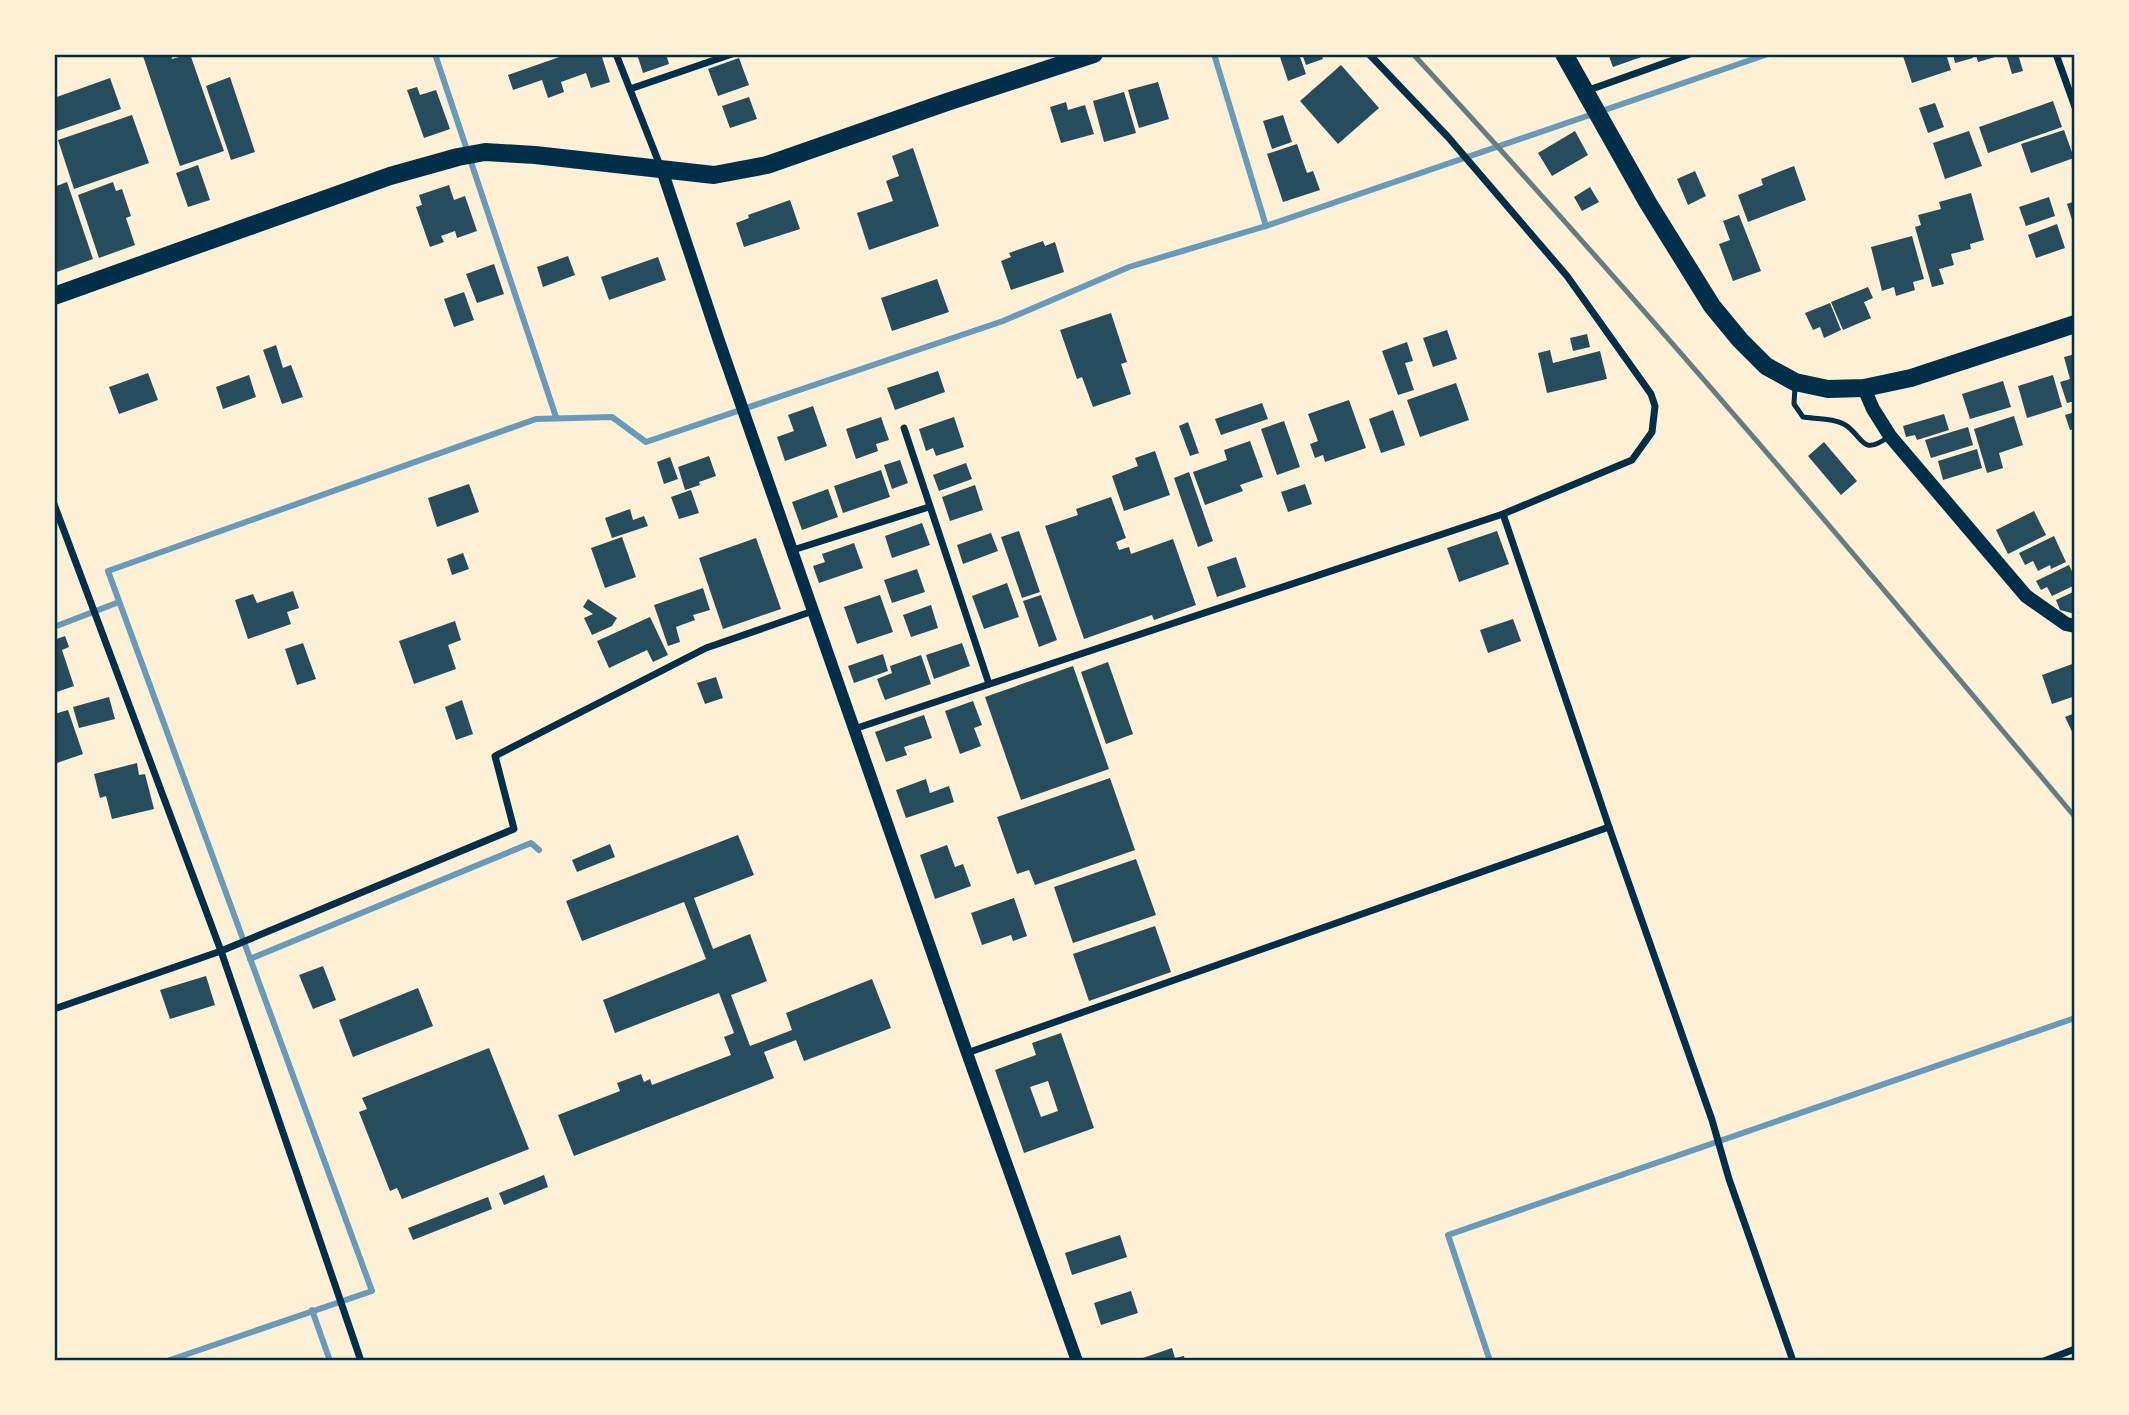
<svg xmlns="http://www.w3.org/2000/svg" width="2129" height="1415" font-family="Ubuntu,sans-serif">
<rect width="100%" height="100%" fill="#fdf0d5"/>
<g fill="none" stroke-linecap="round" stroke-linejoin="round">
<g stroke="#669bbc" stroke-width="6">
<polyline points="435,54 556,417"/>
<polyline points="1266,226 1768,54"/>
<polyline points="54,627 119,602"/>
<polyline points="250,959 531,843 539,850"/>
<polyline points="312,1310 330,1361"/>
<polyline points="167,1361 372,1291 108,571 536,419 612,417 646,442 1003,321 1129,267 1266,226 1214,54"/>
<polyline points="1490,1361 1448,1235 2075,1018"/>
</g>
</g>
<g fill="#264d5e" fill-rule="evenodd">
<polygon points="148,54 171,54 172,59 190,54 224,151 180,166 143,56"/>
<polygon points="568,54 601,54 610,82 591,88 586,73 561,82 564,92 548,98 542,80 513,90 508,75"/>
<polygon points="637,54 666,54 669,64 643,73"/>
<polygon points="1279,54 1299,54 1306,74 1288,81"/>
<polygon points="1302,54 1321,54 1323,59 1306,65"/>
<polygon points="1608,54 1647,54 1647,55 1613,67"/>
<polygon points="1909,54 1946,54 1951,70 1912,83 1903,56"/>
<polygon points="1953,54 1972,54 1973,58 1955,63"/>
<polygon points="1976,54 2002,54 2002,55 1978,62"/>
<polygon points="2006,54 2018,54 2023,71 2012,74"/>
<polygon points="739,58 749,85 718,96 708,69"/>
<polygon points="1341,65 1379,108 1338,144 1300,101"/>
<polygon points="230,77 255,152 231,160 206,86"/>
<polygon points="110,78 121,109 54,132 54,98"/>
<polygon points="1158,82 1169,119 1139,128 1128,90"/>
<polygon points="417,87 420,95 436,90 450,129 424,138 407,90"/>
<polygon points="1124,92 1136,133 1104,142 1093,101"/>
<polygon points="749,97 757,119 730,128 722,106"/>
<polygon points="2053,101 2062,127 1988,153 1979,127"/>
<polygon points="1066,102 1068,110 1085,105 1094,134 1061,143 1050,107"/>
<polygon points="1935,103 1944,127 1928,133 1919,108"/>
<polygon points="132,115 149,163 74,189 58,140"/>
<polygon points="1283,115 1292,142 1272,149 1263,121"/>
<polygon points="2064,130 2074,158 2031,173 2021,144"/>
<polygon points="1575,131 1588,155 1552,176 1538,153"/>
<polygon points="1969,131 1982,166 1945,179 1933,143"/>
<polygon points="1297,144 1307,173 1313,171 1320,190 1283,202 1267,154"/>
<polygon points="913,148 939,226 869,250 857,213 893,201 886,181 899,176 892,156"/>
<polygon points="198,165 210,200 188,207 176,173"/>
<polygon points="1794,166 1806,200 1748,222 1738,195 1763,185 1761,179"/>
<polygon points="1695,171 1706,196 1688,205 1677,179"/>
<polygon points="67,182 93,259 54,273 54,187"/>
<polygon points="113,182 116,191 122,189 131,216 126,218 135,245 99,258 78,195"/>
<polygon points="449,185 454,200 465,196 477,231 457,238 455,231 441,236 444,242 430,247 416,207 422,205 419,195"/>
<polygon points="1590,187 1599,202 1582,211 1574,197"/>
<polygon points="1971,193 1984,240 1970,244 1971,249 1951,254 1954,265 1939,269 1944,284 1932,287 1915,227 1921,225 1918,215 1941,209 1939,202"/>
<polygon points="2049,197 2055,216 2026,226 2019,207"/>
<polygon points="790,200 800,229 744,247 736,223 749,218 748,215"/>
<polygon points="2075,201 2075,226 2074,226 2067,204"/>
<polygon points="1739,215 1761,271 1733,281 1719,244 1730,240 1723,221"/>
<polygon points="2057,224 2065,248 2036,258 2028,235"/>
<polygon points="1912,236 1924,279 1913,282 1915,290 1896,296 1894,287 1882,291 1871,247"/>
<polygon points="1043,241 1045,246 1055,242 1064,272 1011,290 1001,261 1011,257 1009,253"/>
<polygon points="568,256 575,275 543,287 537,267"/>
<polygon points="658,257 666,280 609,300 601,277"/>
<polygon points="494,264 504,294 477,303 466,274"/>
<polygon points="937,279 949,312 892,331 881,298"/>
<polygon points="1868,287 1873,298 1864,302 1871,318 1843,330 1831,302"/>
<polygon points="464,292 474,320 454,327 444,299"/>
<polygon points="1830,303 1841,330 1824,338 1820,327 1813,330 1805,313"/>
<polygon points="1111,313 1127,362 1121,364 1131,394 1093,407 1082,377 1077,379 1060,330"/>
<polygon points="1447,330 1457,359 1433,367 1423,338"/>
<polygon points="1587,334 1590,347 1573,351 1570,338"/>
<polygon points="1407,342 1413,361 1405,363 1414,390 1398,395 1382,351"/>
<polygon points="276,345 283,368 291,365 303,397 282,404 263,350"/>
<polygon points="1550,350 1553,363 1600,351 1607,379 1547,393 1538,353"/>
<polygon points="2075,354 2075,401 2067,403 2060,382 2070,379 2064,357"/>
<polygon points="938,371 945,392 895,410 887,388"/>
<polygon points="148,373 158,400 119,414 109,387"/>
<polygon points="249,375 256,397 223,409 216,387"/>
<polygon points="2053,375 2062,407 2027,418 2018,386"/>
<polygon points="2003,381 2011,407 1970,419 1962,394"/>
<polygon points="1456,383 1469,420 1420,437 1407,400"/>
<polygon points="1349,400 1366,448 1325,462 1323,455 1315,458 1310,444 1318,441 1308,414"/>
<polygon points="1262,403 1268,419 1221,435 1215,419"/>
<polygon points="813,406 827,446 785,461 777,437 794,431 788,415"/>
<polygon points="1393,410 1405,445 1381,453 1369,419"/>
<polygon points="2075,412 2075,429 2070,430 2065,415"/>
<polygon points="1944,414 1949,430 1917,440 1915,435 1906,437 1903,426"/>
<polygon points="2014,416 2023,445 1999,453 2003,468 1987,473 1974,429"/>
<polygon points="881,417 889,440 876,444 878,451 856,459 846,429"/>
<polygon points="954,417 964,447 936,456 933,448 926,451 919,429"/>
<polygon points="1284,421 1300,467 1277,475 1261,429"/>
<polygon points="1188,422 1199,453 1190,456 1179,426"/>
<polygon points="1968,427 1973,445 1931,458 1925,440"/>
<polygon points="1250,441 1263,477 1240,485 1243,491 1205,505 1193,472 1227,460 1224,450"/>
<polygon points="1824,442 1857,481 1841,495 1808,456"/>
<polygon points="1977,449 1982,468 1943,480 1938,461"/>
<polygon points="1155,451 1170,495 1124,511 1112,476 1138,466 1135,458"/>
<polygon points="709,456 716,476 699,482 700,485 685,490 678,467"/>
<polygon points="670,457 678,479 664,484 657,462"/>
<polygon points="900,460 908,483 892,489 884,465"/>
<polygon points="966,463 972,479 939,491 933,475"/>
<polygon points="881,470 890,497 843,513 834,486"/>
<polygon points="1189,472 1213,541 1198,547 1174,478"/>
<polygon points="469,484 479,512 437,527 428,498"/>
<polygon points="1305,484 1312,504 1288,512 1281,492"/>
<polygon points="975,485 983,510 950,521 942,497"/>
<polygon points="828,489 838,517 802,530 792,502"/>
<polygon points="691,490 699,513 679,519 671,497"/>
<polygon points="1111,497 1126,538 1116,542 1119,550 1129,547 1131,554 1173,539 1196,605 1154,620 1152,615 1084,639 1045,526 1078,515 1076,509"/>
<polygon points="630,509 633,520 644,516 648,526 612,538 605,518"/>
<polygon points="2034,511 2046,535 2008,554 1996,530"/>
<polygon points="922,523 930,545 892,558 885,536"/>
<polygon points="1019,531 1040,592 1022,598 1001,537"/>
<polygon points="1497,531 1509,564 1459,582 1447,548"/>
<polygon points="991,533 998,551 963,564 957,545"/>
<polygon points="2054,536 2066,562 2051,569 2050,565 2038,571 2033,561 2025,565 2019,553"/>
<polygon points="622,537 636,577 605,588 591,548"/>
<polygon points="756,538 781,609 723,629 699,558"/>
<polygon points="854,543 863,568 819,583 813,566 825,562 822,554"/>
<polygon points="463,553 469,569 452,575 447,559"/>
<polygon points="1236,557 1246,587 1217,597 1207,567"/>
<polygon points="2069,565 2075,578 2075,585 2052,596 2047,587 2041,590 2036,581"/>
<polygon points="917,569 925,592 892,603 884,580"/>
<polygon points="1007,583 1019,617 984,629 972,596"/>
<polygon points="703,588 710,610 693,615 695,620 676,627 680,642 668,646 654,605"/>
<polygon points="293,591 299,608 287,612 291,624 248,639 235,600 253,594 257,603"/>
<polygon points="2075,591 2075,614 2060,610 2056,600"/>
<polygon points="880,595 893,632 857,644 844,607"/>
<polygon points="1041,595 1057,640 1039,647 1023,601"/>
<polygon points="588,599 617,618 612,626 592,635 584,618 593,614 583,607"/>
<polygon points="931,605 938,628 911,637 903,615"/>
<polygon points="650,617 668,655 653,662 647,650 609,668 597,641"/>
<polygon points="1513,619 1521,641 1488,653 1480,630"/>
<polygon points="455,621 461,640 448,645 456,669 414,684 399,641"/>
<polygon points="65,636 69,647 62,650 74,686 54,693 54,640"/>
<polygon points="303,643 316,679 297,685 285,649"/>
<polygon points="962,643 970,666 934,679 926,655"/>
<polygon points="883,654 888,671 854,683 848,666"/>
<polygon points="921,655 931,684 885,700 877,679 892,673 890,666"/>
<polygon points="1108,662 1133,734 1106,744 1081,672"/>
<polygon points="2075,663 2075,696 2052,704 2042,675"/>
<polygon points="1073,666 1109,769 1021,800 985,697"/>
<polygon points="716,677 723,698 705,704 697,683"/>
<polygon points="109,697 115,719 79,728 73,707"/>
<polygon points="462,700 473,734 456,740 445,707"/>
<polygon points="973,701 982,725 974,728 981,746 960,754 945,711"/>
<polygon points="68,710 83,754 54,764 54,714"/>
<polygon points="2075,713 2075,738 2065,717"/>
<polygon points="924,715 932,738 904,747 907,755 886,762 875,732"/>
<polygon points="137,763 139,775 145,774 154,809 112,819 106,796 100,798 94,774"/>
<polygon points="1110,778 1135,850 1035,885 1029,870 1017,874 997,817"/>
<polygon points="926,779 930,793 949,786 954,802 906,818 896,790"/>
<polygon points="738,835 754,875 694,898 713,949 750,934 767,981 731,995 750,1046 792,1030 786,1013 872,979 891,1028 804,1061 796,1040 764,1052 774,1078 574,1156 558,1115 620,1091 617,1083 641,1074 644,1082 650,1079 652,1085 731,1055 724,1037 734,1033 719,993 615,1033 603,1000 706,959 684,902 582,941 566,901"/>
<polygon points="610,844 615,857 577,872 572,860"/>
<polygon points="947,845 955,867 963,864 971,886 935,899 920,855"/>
<polygon points="1136,859 1156,915 1073,943 1054,887"/>
<polygon points="1014,898 1027,936 1013,941 1011,935 982,945 971,913"/>
<polygon points="1155,926 1171,972 1089,1001 1073,954"/>
<polygon points="323,966 336,1000 313,1009 299,975"/>
<polygon points="206,976 215,1005 170,1019 160,990"/>
<polygon points="418,988 433,1026 353,1057 339,1020"/>
<path d="M1061,1033L1094,1128L1024,1153L995,1070L1036,1055L1032,1043ZM1048,1081L1058,1111L1041,1117L1030,1087Z"/>
<polygon points="489,1048 529,1149 402,1199 397,1188 390,1191 359,1112 367,1109 362,1098"/>
<polygon points="544,1175 548,1187 504,1205 499,1193"/>
<polygon points="488,1197 492,1209 413,1240 408,1228"/>
<polygon points="1120,1235 1127,1257 1072,1275 1065,1253"/>
<polygon points="1131,1291 1138,1313 1101,1325 1094,1303"/>
<polygon points="1172,1348 1175,1358 1184,1356 1185,1361 1134,1361"/>
</g>
<g fill="none" stroke-linecap="round" stroke-linejoin="round">
<path stroke="#003049" stroke-width="5" d="M1795,387L1794,404L1803,417C1816,419 1836,418 1847,426C1864,439 1862,455 1887,438"/>
<g stroke="#003049" stroke-width="7">
<polyline points="616,54 661,168"/>
<polyline points="2056,54 2075,107"/>
<polyline points="630,89 732,54"/>
<polyline points="1586,91 1690,54"/>
<polyline points="904,428 989,684"/>
<polyline points="54,504 221,951 361,1361"/>
<polyline points="1503,514 1609,827 1712,1120 1729,1179 1793,1361"/>
<polyline points="793,550 929,507"/>
<polyline points="854,729 1503,514 1632,460 1652,432 1655,406 1651,394 1567,276 1448,137 1369,54"/>
<polyline points="54,1009 221,951 514,829 495,756 706,648 813,611"/>
<polyline points="967,1053 1609,827"/>
<polyline points="2044,1361 2075,1349"/>
</g>
<polyline stroke="#003049" stroke-width="12" points="662,170 719,341 967,1053 1077,1361"/>
<polyline stroke="#003049" stroke-width="14" points="1864,388 1873,409 1890,436 2026,596 2066,624 2075,626"/>
<g stroke="#003049" stroke-width="18">
<polyline points="1564,54 1648,203 1712,306 1740,340 1766,366 1795,382 1828,389 1864,388 1911,378 2075,324"/>
<polyline points="54,296 390,176 458,157 485,152 535,155 714,175 767,165 947,102 1094,54"/>
</g>
<path stroke="#657d81" stroke-width="5" d="M1413,54C1641,301 1859,559 2075,817"/>
</g>
<rect width="2129" height="1415" fill="none" stroke="#fdf0d5" stroke-width="112"/>
<rect x="56" y="56" width="2017" height="1303" fill="none" stroke="#003049" stroke-width="2.5"/>
</svg>
